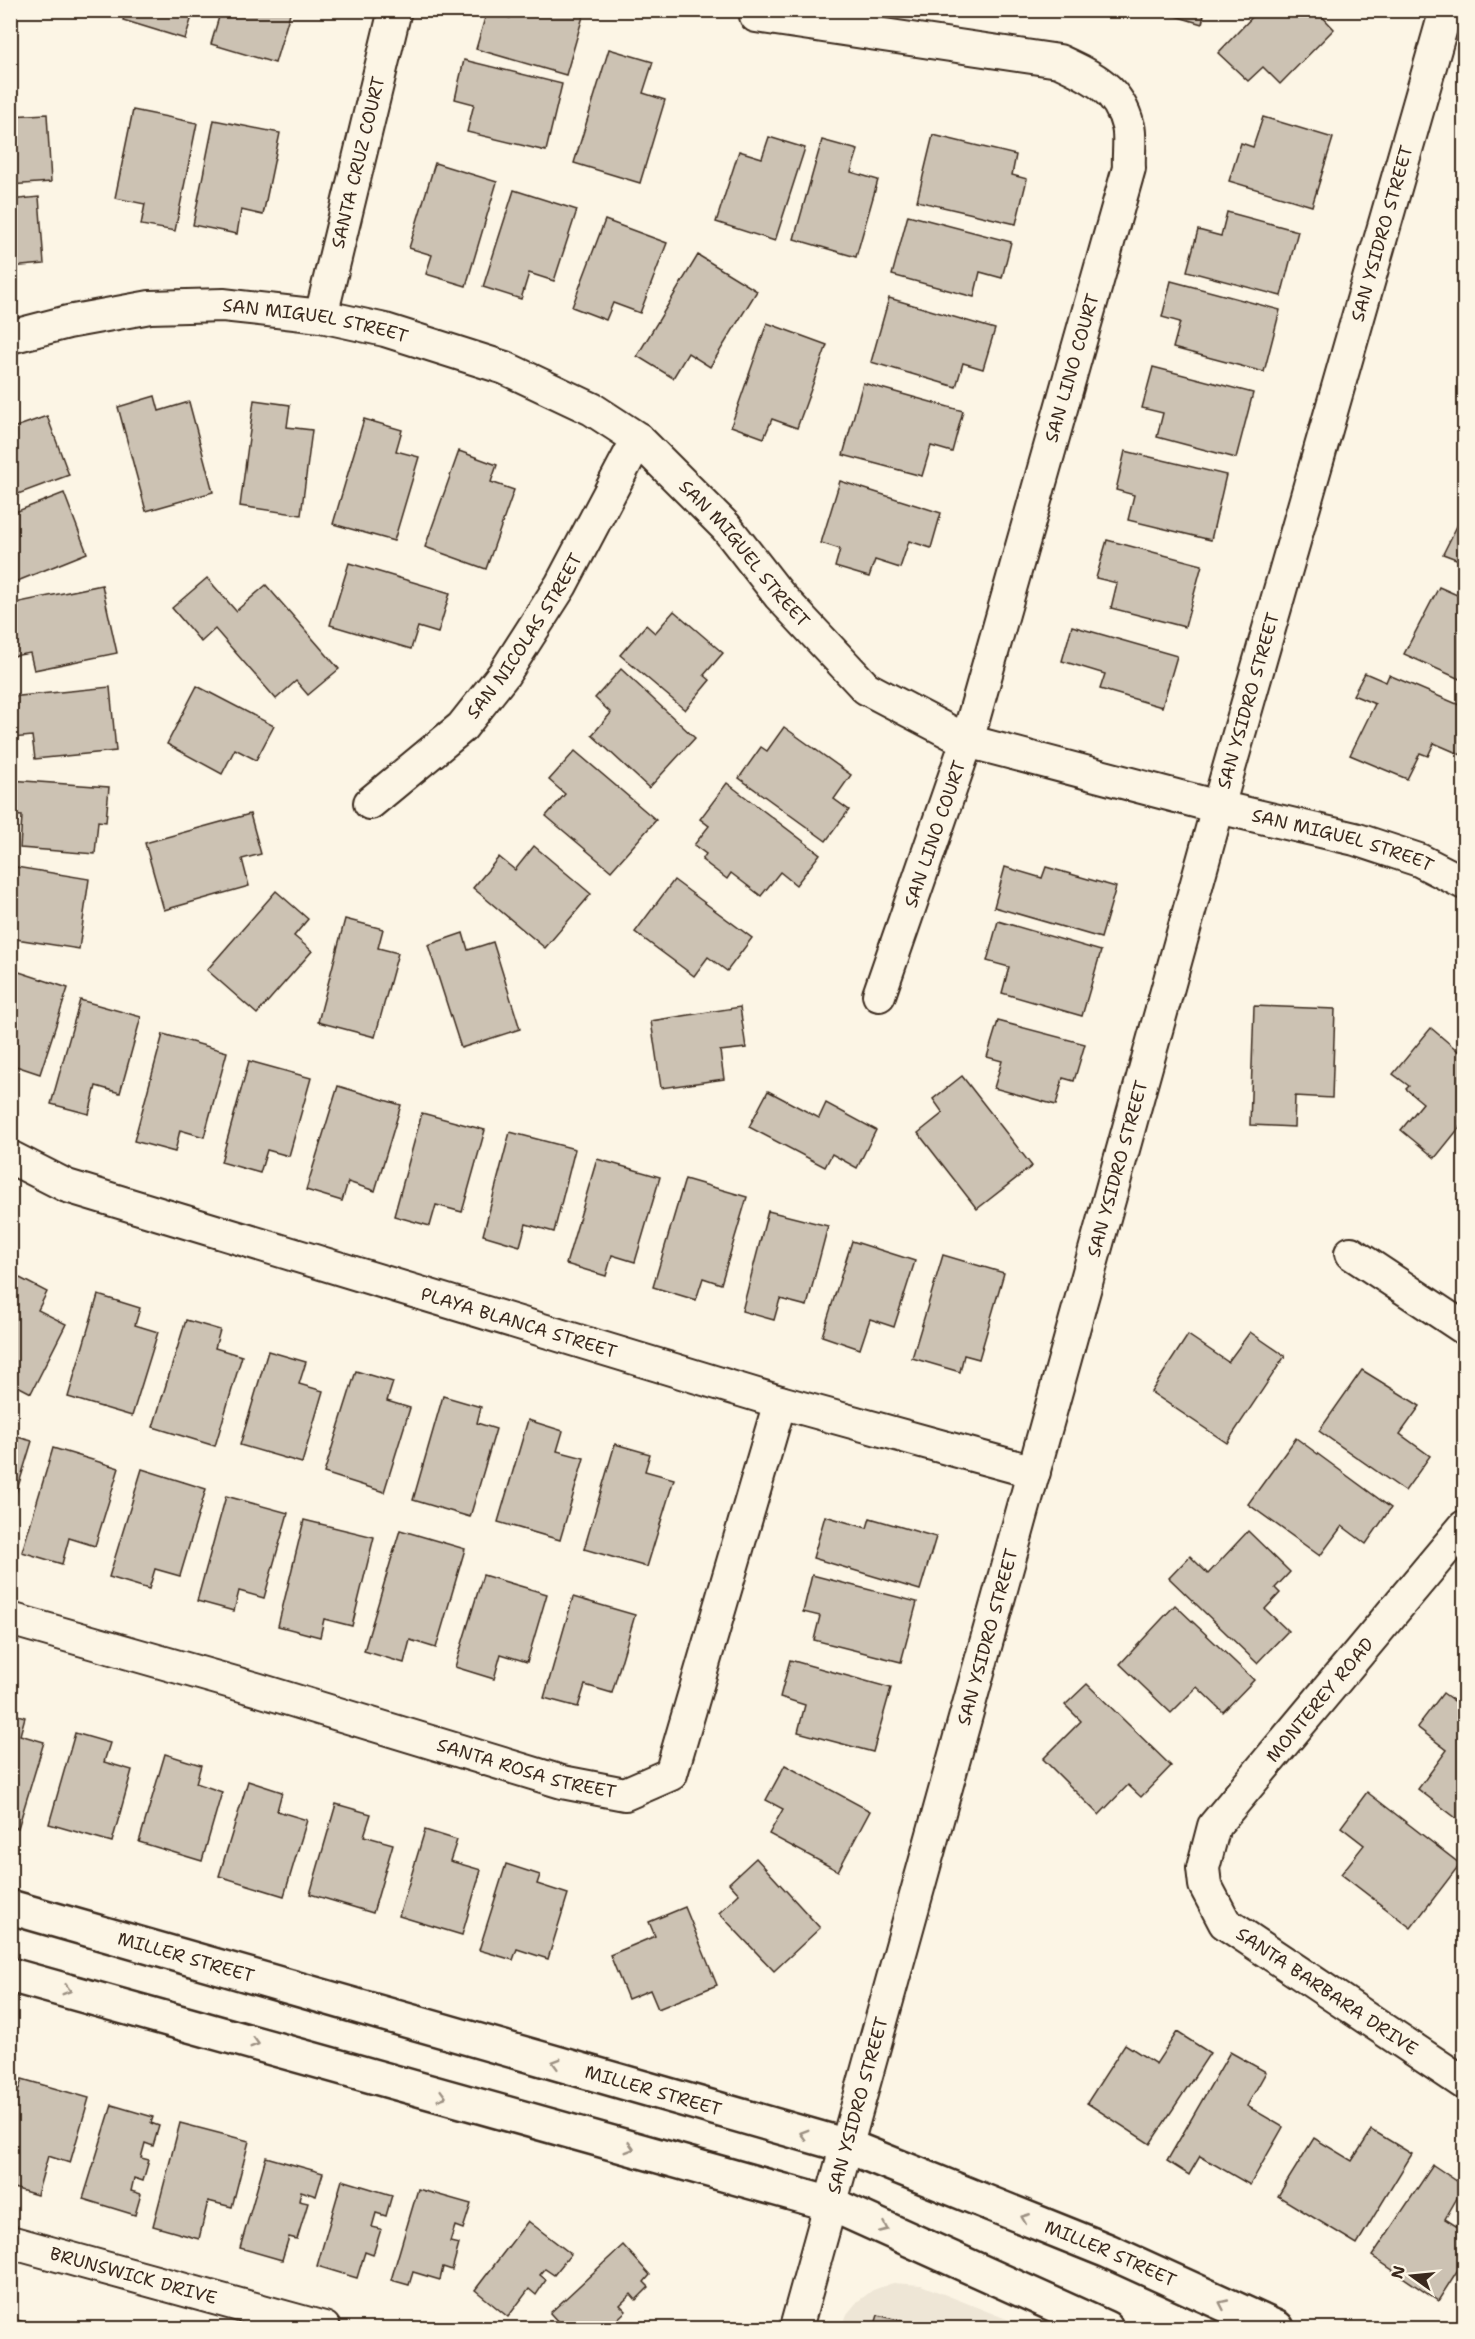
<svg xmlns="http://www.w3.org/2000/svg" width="1475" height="2339" font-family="'Shantell Sans',sans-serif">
<rect width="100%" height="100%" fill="#fcf5e5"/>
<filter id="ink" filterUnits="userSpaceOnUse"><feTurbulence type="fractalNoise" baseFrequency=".0167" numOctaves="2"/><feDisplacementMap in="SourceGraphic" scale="12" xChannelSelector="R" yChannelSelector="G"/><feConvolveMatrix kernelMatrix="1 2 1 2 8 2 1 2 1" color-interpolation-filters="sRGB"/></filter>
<g filter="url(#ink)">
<polygon fill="#eee6d6" points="893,2283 921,2285 1009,2320 1023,2328 842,2328 847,2314 858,2301 873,2290"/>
<g fill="#ccc2b3" stroke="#3b2a1e" stroke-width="1.5">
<polygon points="126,10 194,10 185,39 123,20"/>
<polygon points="221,10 291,10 275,63 211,44"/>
<polygon points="512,10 576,10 584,13 566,75 476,49 487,11 510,18"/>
<polygon points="1166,10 1205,10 1202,24 1165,13"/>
<polygon points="1259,10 1316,10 1334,29 1280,84 1263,67 1248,81 1218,53"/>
<polygon points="609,49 653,62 643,93 665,100 640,183 574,163"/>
<polygon points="464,60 562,84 546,151 467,132 474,104 455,99"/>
<polygon points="133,110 197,123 175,231 141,225 145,204 115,198"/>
<polygon points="47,114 51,182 10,185 10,116"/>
<polygon points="1263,117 1333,138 1312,206 1229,181 1241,143 1253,147"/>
<polygon points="214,120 280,133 263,215 241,210 237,234 193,225"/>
<polygon points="933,135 1016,155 1012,175 1027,179 1016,224 917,201"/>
<polygon points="769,137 805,148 775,241 716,222 739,151 762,158"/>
<polygon points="822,140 858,150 851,172 878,180 856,257 794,239"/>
<polygon points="435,163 497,182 466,286 426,274 432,255 409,248"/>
<polygon points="514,190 577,210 554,281 529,273 521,299 483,287"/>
<polygon points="39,197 44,264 10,267 10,200"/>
<polygon points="1227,212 1298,231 1281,296 1187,271 1198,230 1221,236"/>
<polygon points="908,215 1011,242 1002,278 980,272 974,297 892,275"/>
<polygon points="605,220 667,243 640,313 613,303 606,320 572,307"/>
<polygon points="698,255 757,291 710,367 688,353 673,378 637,356"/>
<polygon points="1171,281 1280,310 1264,372 1173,348 1180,322 1162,317"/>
<polygon points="889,298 995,329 983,369 963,363 956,387 871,362"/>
<polygon points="767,323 827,345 797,428 772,419 764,438 731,426"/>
<polygon points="1153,367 1253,393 1236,458 1157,437 1163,413 1142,408"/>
<polygon points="863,383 963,411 952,452 931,446 922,476 843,455"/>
<polygon points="155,396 159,411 189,402 213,492 146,511 118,407"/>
<polygon points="254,400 290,405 287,427 312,430 301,515 240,506"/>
<polygon points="47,416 69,475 10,497 10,429"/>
<polygon points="364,419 402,430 396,451 419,457 394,541 333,524"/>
<polygon points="459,451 497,465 491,482 514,490 486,569 425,547"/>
<polygon points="1125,451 1226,475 1211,540 1128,520 1134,495 1116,490"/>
<polygon points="840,481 941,513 931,548 909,541 900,568 875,560 869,577 835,567 840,549 821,543"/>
<polygon points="64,493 87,553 15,582 10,571 10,514"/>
<polygon points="1464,512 1464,562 1443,554"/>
<polygon points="1107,540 1202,565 1185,627 1111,608 1117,583 1096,578"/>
<polygon points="349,563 450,593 438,633 418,627 411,649 330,625"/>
<polygon points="207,578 236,611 266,585 339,669 308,695 296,681 276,699 215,629 201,642 172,608"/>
<polygon points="102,585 117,653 34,670 30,653 14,656 10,638 10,604"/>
<polygon points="1439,587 1464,598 1464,681 1404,654"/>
<polygon points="674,611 723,653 704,675 710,680 685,710 620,655 646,625 655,633"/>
<polygon points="1072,626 1177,656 1162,707 1100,689 1105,674 1062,661"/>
<polygon points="621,669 695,738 649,788 592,735 611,713 595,698"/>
<polygon points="1365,673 1386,682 1389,675 1464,707 1464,756 1434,743 1428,756 1420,753 1407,779 1350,755 1375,704 1353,695"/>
<polygon points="197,686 274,726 256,760 235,749 222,774 167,744"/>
<polygon points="110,687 116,751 35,759 32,736 13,738 10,697"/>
<polygon points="784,727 851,775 834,799 849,810 826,841 739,778 761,747 767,751"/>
<polygon points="575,751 656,820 611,871 546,816 565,794 549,780"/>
<polygon points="10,780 109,787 106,822 98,821 95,854 20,848 22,816 10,815"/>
<polygon points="727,783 820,854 796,885 780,872 761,896 731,873 727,879 702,860 706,854 694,845 709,826 700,819"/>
<polygon points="250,814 261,854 242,859 249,886 164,910 145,843"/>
<polygon points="534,846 591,894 545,948 473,888 499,857 515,870"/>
<polygon points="10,866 89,879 79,949 10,938"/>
<polygon points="1005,867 1042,878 1046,867 1116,887 1101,938 994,907"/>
<polygon points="674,880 752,938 727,971 708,957 694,976 635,932"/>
<polygon points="276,891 308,919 294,936 312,951 257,1014 207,970"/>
<polygon points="345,919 383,929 378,948 398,953 375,1037 318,1022"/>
<polygon points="998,921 1101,951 1082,1016 1002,993 1009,967 987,961"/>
<polygon points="463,933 468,950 493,942 520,1029 461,1048 428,945"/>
<polygon points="10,969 68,988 40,1074 10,1064 17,1041 10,1039"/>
<polygon points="80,1000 141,1017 120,1093 96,1086 89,1114 51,1104"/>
<polygon points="1254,1006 1335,1009 1332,1098 1295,1096 1294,1127 1250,1125"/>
<polygon points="740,1007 746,1048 720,1051 724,1079 661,1088 651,1021"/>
<polygon points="998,1021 1085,1044 1074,1081 1063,1078 1056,1105 994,1088 1002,1061 987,1057"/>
<polygon points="1431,1028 1464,1056 1464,1122 1435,1158 1401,1130 1423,1103 1406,1089 1409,1086 1393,1074"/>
<polygon points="163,1034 227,1052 204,1137 180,1130 175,1152 134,1141"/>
<polygon points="249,1061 311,1078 289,1156 267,1150 260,1173 221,1162"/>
<polygon points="962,1076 1032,1166 977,1209 918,1133 943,1113 933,1099"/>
<polygon points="338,1086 401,1105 375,1191 348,1182 342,1201 306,1190"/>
<polygon points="768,1091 819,1118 826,1103 876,1130 857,1168 832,1154 825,1167 749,1127"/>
<polygon points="422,1113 485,1130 462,1212 436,1205 430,1226 394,1216"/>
<polygon points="510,1132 575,1149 554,1232 526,1224 520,1246 483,1235"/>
<polygon points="597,1159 660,1177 635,1262 612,1255 606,1276 566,1264"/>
<polygon points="685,1179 747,1197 721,1284 703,1278 696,1300 653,1287"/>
<polygon points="768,1211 828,1226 807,1306 780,1299 774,1320 742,1311"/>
<polygon points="852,1241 915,1261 894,1327 870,1319 860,1349 822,1336"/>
<polygon points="943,1255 1004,1273 979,1359 964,1355 960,1372 912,1358"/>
<polygon points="16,1276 47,1292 38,1310 66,1324 31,1393 10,1382 10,1286"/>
<polygon points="98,1295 140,1308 135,1325 158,1332 132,1416 68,1397"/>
<polygon points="186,1320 220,1330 215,1348 242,1356 215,1446 153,1427"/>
<polygon points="1250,1332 1285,1356 1227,1443 1151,1392 1188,1335 1228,1362"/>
<polygon points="268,1351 306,1362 299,1384 323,1391 302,1463 240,1445"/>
<polygon points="1362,1370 1420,1406 1400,1434 1430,1456 1405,1491 1319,1431"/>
<polygon points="356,1371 393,1382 387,1401 410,1408 384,1492 324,1473"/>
<polygon points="443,1396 481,1407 477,1423 496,1429 470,1517 413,1500"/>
<polygon points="528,1420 563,1431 557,1451 584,1458 560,1540 498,1522"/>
<polygon points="10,1435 32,1441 10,1513"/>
<polygon points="1296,1438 1391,1508 1366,1544 1342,1526 1320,1556 1248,1504"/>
<polygon points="615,1444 650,1454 645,1471 674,1479 647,1567 584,1549"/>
<polygon points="53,1448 119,1468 95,1546 69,1538 62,1564 22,1552"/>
<polygon points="142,1469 206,1489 180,1576 155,1569 149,1589 109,1577"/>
<polygon points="226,1496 288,1513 264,1598 239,1591 234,1611 197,1601"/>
<polygon points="825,1516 867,1528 870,1518 936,1537 920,1590 813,1558"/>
<polygon points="304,1520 374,1537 352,1626 324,1619 320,1637 278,1626"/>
<polygon points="400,1530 465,1549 436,1648 410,1640 404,1663 364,1651"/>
<polygon points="1248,1531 1290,1572 1275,1588 1280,1593 1265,1609 1288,1631 1257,1663 1169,1578 1190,1556 1208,1574"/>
<polygon points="483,1575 547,1594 527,1662 501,1654 494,1679 455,1667"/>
<polygon points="812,1575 917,1602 901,1662 814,1640 820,1616 803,1612"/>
<polygon points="573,1597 635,1615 612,1693 585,1685 578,1707 544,1698"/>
<polygon points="1175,1605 1254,1680 1223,1712 1197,1687 1171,1713 1120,1664"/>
<polygon points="790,1660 891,1688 873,1752 798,1732 805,1705 780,1697"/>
<polygon points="1087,1684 1171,1766 1141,1797 1128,1785 1099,1815 1043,1759 1081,1721 1065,1705"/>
<polygon points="1443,1693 1464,1708 1464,1824 1418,1789 1447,1750 1417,1727"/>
<polygon points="10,1713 25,1717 20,1735 44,1742 18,1828 10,1826"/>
<polygon points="75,1733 110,1743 104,1762 132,1770 112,1842 49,1824"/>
<polygon points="165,1754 201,1765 196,1783 222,1792 202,1861 139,1842"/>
<polygon points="785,1765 870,1811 838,1871 769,1834 783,1809 766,1800"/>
<polygon points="248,1781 282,1792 277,1811 307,1820 284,1896 219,1876"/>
<polygon points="1367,1792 1460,1864 1411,1928 1341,1874 1364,1845 1341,1827"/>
<polygon points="336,1804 371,1814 364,1836 393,1844 373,1913 310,1894"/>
<polygon points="425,1830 457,1840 450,1861 481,1870 462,1935 399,1916"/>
<polygon points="756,1858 820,1928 774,1971 719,1913 739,1894 729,1883"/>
<polygon points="506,1864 540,1875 537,1884 568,1894 548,1959 517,1949 513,1960 479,1950"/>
<polygon points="685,1907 717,1985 658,2009 650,1990 628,1999 610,1955 655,1936 649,1922"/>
<polygon points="1177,2032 1210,2053 1150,2144 1087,2103 1125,2044 1156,2064"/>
<polygon points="1230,2052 1266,2072 1247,2106 1283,2127 1250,2185 1200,2156 1189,2175 1167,2161"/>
<polygon points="22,2079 89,2098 70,2163 48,2156 37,2195 10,2187 10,2118"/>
<polygon points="112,2105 153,2117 151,2123 159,2126 153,2146 145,2143 141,2158 149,2160 143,2181 134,2178 131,2191 141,2194 135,2215 83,2199"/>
<polygon points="180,2123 249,2141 232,2207 208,2201 199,2239 153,2226"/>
<polygon points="1372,2130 1412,2154 1357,2244 1278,2196 1314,2138 1352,2161"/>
<polygon points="266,2157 323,2173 316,2196 301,2191 299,2201 308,2203 297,2239 289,2237 282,2260 240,2248"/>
<polygon points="1433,2165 1464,2186 1445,2219 1464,2231 1464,2260 1438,2301 1372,2256"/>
<polygon points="342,2180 392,2195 386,2216 376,2213 372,2227 381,2229 373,2255 365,2252 357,2278 317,2266"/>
<polygon points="418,2189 471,2204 463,2229 455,2226 450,2242 459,2244 452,2270 443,2267 440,2280 413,2272 409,2285 391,2280"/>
<polygon points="528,2221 571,2254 554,2275 545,2269 540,2275 546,2280 536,2295 529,2289 508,2317 475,2290"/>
<polygon points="623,2245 650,2275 644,2282 649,2287 636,2300 631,2294 620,2305 626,2311 609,2327 603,2320 593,2328 569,2328 563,2322 560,2324 550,2313"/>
<polygon points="878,2315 930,2328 874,2328"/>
<polygon points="10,2318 31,2324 30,2328 10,2328"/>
<polygon points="52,2323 72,2328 50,2328"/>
</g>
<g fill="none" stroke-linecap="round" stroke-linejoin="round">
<g stroke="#3b2a1e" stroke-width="36">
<g id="street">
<path d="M756,16L1059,61C1091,76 1119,88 1128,126C1131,138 1128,155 1129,168L967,741L879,995"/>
<path id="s1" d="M321,316L395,10"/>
<path id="s2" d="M10,337L68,322L150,307L223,305L321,316L385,330L505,368L592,409L638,439L726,527L779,595L866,688L967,741L1218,807L1355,839L1419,860L1464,883"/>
<path id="s3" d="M370,803L462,727L504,674L561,585L638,439"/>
<path id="s4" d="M10,1157L67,1186L780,1402L1034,1472"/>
<polyline points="1351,1253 1464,1328"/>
<path id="s5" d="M1464,1527L1214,1826L1203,1868L1205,1885L1225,1923L1464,2083"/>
<path id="s6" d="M10,1619L256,1689L562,1782L625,1794L671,1774L780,1402"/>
<path id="s7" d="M10,2242L324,2328"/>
<path id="s8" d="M796,2328L1218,807L1446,10"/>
</g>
</g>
<g stroke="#3b2a1e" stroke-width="38">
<g id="secondary">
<path id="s9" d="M10,1907L847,2146L1108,2251L1277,2328"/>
<polyline points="10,1975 831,2204 1106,2328"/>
</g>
</g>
<use href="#street" stroke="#fcf5e5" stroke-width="32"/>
<use href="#secondary" stroke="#fcf5e5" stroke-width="33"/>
</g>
<defs><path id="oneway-chevron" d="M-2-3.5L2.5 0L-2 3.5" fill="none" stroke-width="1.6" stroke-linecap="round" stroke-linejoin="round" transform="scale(1.5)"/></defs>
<g stroke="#9c9082">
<use href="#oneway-chevron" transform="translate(67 1990) rotate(16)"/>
<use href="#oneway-chevron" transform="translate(255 2043) rotate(16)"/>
<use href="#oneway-chevron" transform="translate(556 2063) rotate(-164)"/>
<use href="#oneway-chevron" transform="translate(442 2096) rotate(16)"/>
<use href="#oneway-chevron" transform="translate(804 2134) rotate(-164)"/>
<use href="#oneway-chevron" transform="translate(630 2148) rotate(16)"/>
<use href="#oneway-chevron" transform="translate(1025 2218) rotate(-158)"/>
<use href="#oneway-chevron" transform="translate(884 2228) rotate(24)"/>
<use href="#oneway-chevron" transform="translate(1223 2304) rotate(-155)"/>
</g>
</g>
<g text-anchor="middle" stroke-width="5" stroke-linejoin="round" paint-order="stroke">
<g font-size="18" fill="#3b2a1e" stroke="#fcf5e5">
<text dy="6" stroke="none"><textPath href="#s1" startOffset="158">SANTA CRUZ COURT</textPath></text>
<text dy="6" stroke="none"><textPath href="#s8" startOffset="2175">SAN YSIDRO STREET</textPath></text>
<text dy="6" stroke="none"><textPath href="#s2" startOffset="310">SAN MIGUEL STREET</textPath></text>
<text transform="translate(1072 368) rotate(-74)" y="6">SAN LINO COURT</text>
<text dy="6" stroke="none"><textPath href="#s2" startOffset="814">SAN MIGUEL STREET</textPath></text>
<text dy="6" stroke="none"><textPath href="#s3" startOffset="230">SAN NICOLAS STREET</textPath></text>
<text dy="6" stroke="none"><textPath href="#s8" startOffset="1689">SAN YSIDRO STREET</textPath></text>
<text transform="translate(935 834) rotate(-71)" y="6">SAN LINO COURT</text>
<text dy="6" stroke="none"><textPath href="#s2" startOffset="1498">SAN MIGUEL STREET</textPath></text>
<text dy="6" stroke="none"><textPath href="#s8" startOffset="1203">SAN YSIDRO STREET</textPath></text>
<text dy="6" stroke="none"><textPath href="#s4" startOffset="536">PLAYA BLANCA STREET</textPath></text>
<text dy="6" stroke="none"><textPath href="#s8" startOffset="717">SAN YSIDRO STREET</textPath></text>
<text transform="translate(1320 1700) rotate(-50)" y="6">MONTEREY ROAD</text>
<text dy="6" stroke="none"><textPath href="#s6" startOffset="538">SANTA ROSA STREET</textPath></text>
<text dy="6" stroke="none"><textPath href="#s9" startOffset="183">MILLER STREET</textPath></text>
<text dy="6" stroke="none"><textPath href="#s5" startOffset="616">SANTA BARBARA DRIVE</textPath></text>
<text dy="6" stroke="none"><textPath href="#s9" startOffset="669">MILLER STREET</textPath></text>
<text dy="6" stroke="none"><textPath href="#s8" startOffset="231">SAN YSIDRO STREET</textPath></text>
<text dy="6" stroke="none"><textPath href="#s9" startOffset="1155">MILLER STREET</textPath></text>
<text dy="6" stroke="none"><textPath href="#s7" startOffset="128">BRUNSWICK DRIVE</textPath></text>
</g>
</g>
<rect width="1475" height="2339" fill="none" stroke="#fcf5e5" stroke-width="36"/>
<rect x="18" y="18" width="1439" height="2303" fill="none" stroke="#3b2a1e" stroke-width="2" filter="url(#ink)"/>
<g transform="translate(1412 2276) rotate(285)" stroke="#fcf5e5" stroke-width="4.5" paint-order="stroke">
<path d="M0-4.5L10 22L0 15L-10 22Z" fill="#3b2a1e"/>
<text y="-9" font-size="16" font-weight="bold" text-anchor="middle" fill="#3b2a1e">N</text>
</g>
</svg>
